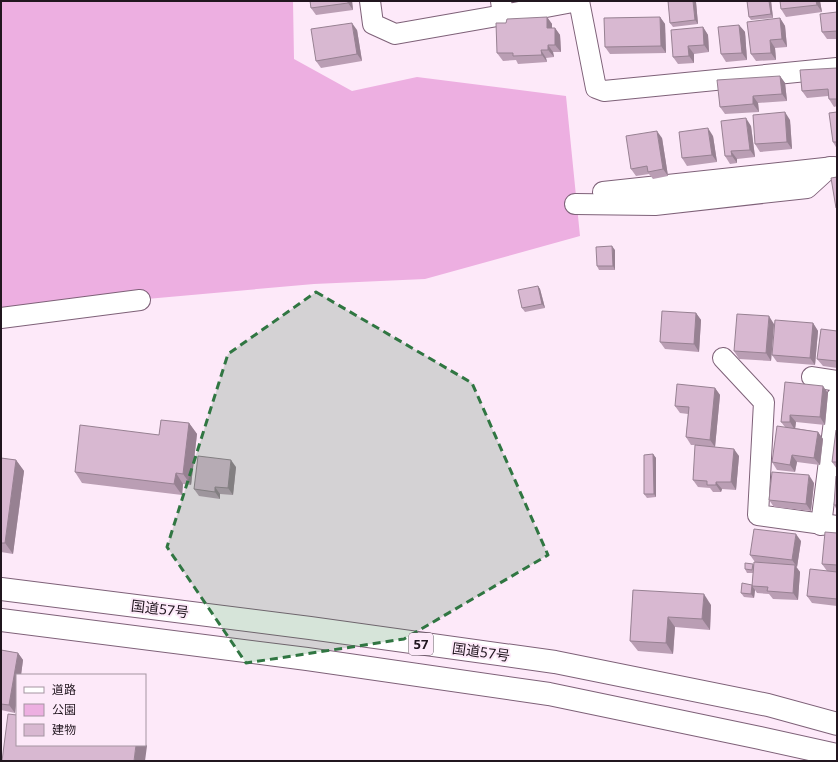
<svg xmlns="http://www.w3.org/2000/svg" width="838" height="762" font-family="'Noto Sans','Noto Sans JP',sans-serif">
<rect width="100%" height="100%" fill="#fde9f9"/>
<polygon fill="#edafe1" points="1,1 293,1 294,59 352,91 417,77 566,96 580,236 425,279 314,284 1,312"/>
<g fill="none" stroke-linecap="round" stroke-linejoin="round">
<g stroke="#7e6178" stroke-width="22">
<g id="minor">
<polyline points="370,1 373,24 395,34 503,15"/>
<polyline points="501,1 503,15 578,1"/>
<polyline points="579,1 596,88 604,91 837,68"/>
<polyline points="603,192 834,167"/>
<polyline points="575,204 655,205 807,188 830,167"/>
<polyline points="1,318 140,300"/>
<polyline points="723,358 764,402 758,515 837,526"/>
<polyline points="812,377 837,381"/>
<polyline points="821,525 837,397"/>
</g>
</g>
<g stroke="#7e6178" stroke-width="24">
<g id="trunk">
<polyline points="1,589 310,628 555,662 768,705 837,724"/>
<polyline points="1,620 307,659 549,694 760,738 837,755"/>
</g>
</g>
<use href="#minor" stroke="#fff" stroke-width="20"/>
<use href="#trunk" stroke="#fff" stroke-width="22"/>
</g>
<g fill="#ba9eb4">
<polygon points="310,1 352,1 353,10 316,15 311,8"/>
<polygon points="668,1 695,1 696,2 698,24 673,27 670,23"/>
<polygon points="747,1 771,1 773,18 751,20 749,17"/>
<polygon points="820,1 822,12 786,17 781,9"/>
<polygon points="837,12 837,39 827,39 822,32"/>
<polygon points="547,17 552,24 552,28 555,28 560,35 561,52 553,52 554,57 546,58 547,62 518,64 516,60 503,61 497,53 506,23"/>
<polygon points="660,17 665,24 666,53 610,54 605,47"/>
<polygon points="780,18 785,26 787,47 775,48 776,60 756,61 751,54"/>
<polygon points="739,25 745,32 747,60 726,62 721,54"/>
<polygon points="703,27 708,35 709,52 694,54 694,63 678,64 673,57"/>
<polygon points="357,30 362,61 321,68 316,61"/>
<polygon points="837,68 837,106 834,107 829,99 828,96 807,98 802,91"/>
<polygon points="780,76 785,83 787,101 758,103 759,112 725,114 720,107"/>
<polygon points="837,112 837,149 833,142"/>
<polygon points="790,120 792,149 760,152 755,144"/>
<polygon points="751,126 755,157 737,159 737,163 730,164 725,156"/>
<polygon points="713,136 717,162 687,166 682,158"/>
<polygon points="662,138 668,176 653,179 649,174 636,176 631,169"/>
<polygon points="615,250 615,270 599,270 597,266"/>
<polygon points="538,286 540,289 545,308 525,312 522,308"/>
<polygon points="696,313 701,320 699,352 665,349 660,342"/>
<polygon points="813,323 818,331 815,365 777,362 772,355"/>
<polygon points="774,324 771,361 739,359 734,351"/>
<polygon points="837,331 837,368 823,366 817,359"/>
<polygon points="785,382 828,393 825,425 796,422 795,428 818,432 823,439 820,465 797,462 795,472 777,470 772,462 785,427 781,422"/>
<polygon points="715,388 720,395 715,447 739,456 736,490 722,489 721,492 713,492 710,488 698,487 693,480 697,445 691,445 686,437 688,414 680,413 675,406"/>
<polygon points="189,423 197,434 191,485 183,484 182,495 82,483 75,472 159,435"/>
<polygon points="837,430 837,469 832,462"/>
<polygon points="653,454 656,458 656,497 647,498 644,494"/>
<polygon points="1,458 16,460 24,471 13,554 1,552"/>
<polygon points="236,467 233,495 220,494 220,499 199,496 194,489"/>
<polygon points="837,476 837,510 834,505"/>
<polygon points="814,483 811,511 774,507 769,500"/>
<polygon points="837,533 837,606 812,603 807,596 827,571 822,564"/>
<polygon points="801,541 797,567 796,567 800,572 798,600 773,599 769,594 757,593 755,590 754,598 744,597 741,593 752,585 753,573 747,573 745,569 753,564 754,565 755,562 750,555"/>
<polygon points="633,590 711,605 710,630 675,627 673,654 638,651 630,641"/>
<polygon points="1,650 18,653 23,660 21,675 17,675 15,713 1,710"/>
</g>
<g fill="#978192">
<polygon points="348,1 352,1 353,10 348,3"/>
<polygon points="693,1 695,1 696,2 698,24 695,20"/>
<polygon points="769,1 771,1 773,18 771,14"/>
<polygon points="816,1 820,1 822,12 817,5"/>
<polygon points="547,17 552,24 552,36 547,28"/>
<polygon points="660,17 665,24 666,53 661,46"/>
<polygon points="780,18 785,26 787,47 782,39"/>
<polygon points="352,23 357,30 362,61 357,54"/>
<polygon points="739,25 745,32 747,60 742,53"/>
<polygon points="703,27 708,35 709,52 704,45"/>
<polygon points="555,28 560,35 561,52 555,45"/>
<polygon points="770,40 775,48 776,60 771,53"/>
<polygon points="548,45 553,52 554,57 548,50"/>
<polygon points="688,46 694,54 694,63 689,56"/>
<polygon points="541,50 546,58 547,62 542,55"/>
<polygon points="780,76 785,83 787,101 782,94"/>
<polygon points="753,96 758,103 759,112 753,104"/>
<polygon points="785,112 790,120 792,149 787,142"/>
<polygon points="746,118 751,126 755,157 750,150"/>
<polygon points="708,128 713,136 717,162 712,155"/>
<polygon points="657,131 662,138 668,176 663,169"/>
<polygon points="731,151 737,159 737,163 732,156"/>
<polygon points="612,246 615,250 615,270 613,266"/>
<polygon points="538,286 540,289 545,308 542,304"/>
<polygon points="696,313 701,320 699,352 694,344"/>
<polygon points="769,316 774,324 771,361 766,353"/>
<polygon points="813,323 818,331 815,365 810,358"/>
<polygon points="823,386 828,393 825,425 820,417"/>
<polygon points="715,388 720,395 715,447 710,440"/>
<polygon points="790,415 796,422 795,430 790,422"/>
<polygon points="189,423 197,434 191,485 183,474"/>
<polygon points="818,432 823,439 820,465 814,458"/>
<polygon points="734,449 739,456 736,490 731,482"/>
<polygon points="653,454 656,458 656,497 654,494"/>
<polygon points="792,455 797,462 795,472 790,465"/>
<polygon points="16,460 24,471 13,554 5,543"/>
<polygon points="231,460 236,467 233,495 228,488"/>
<polygon points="176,473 183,484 182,495 174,484"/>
<polygon points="809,475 814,483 811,511 806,504"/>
<polygon points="716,482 722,489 721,492 716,485"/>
<polygon points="215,487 220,494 220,499 215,492"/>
<polygon points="796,534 801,541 797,567 792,560"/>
<polygon points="795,565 800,572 798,600 793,593"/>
<polygon points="752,586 755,590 754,598 751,594"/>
<polygon points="704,594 711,605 710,630 702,619"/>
<polygon points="668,617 675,627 673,654 666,643"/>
<polygon points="18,653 23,660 21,675 17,675 17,698 15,713 9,705"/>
<polygon points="145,743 147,746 145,761 134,761 136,745 145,745"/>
</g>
<g fill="#d8b8d1" stroke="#978192">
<polygon points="310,1 348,1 348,3 311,8"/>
<polygon points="668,1 693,1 695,20 670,23"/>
<polygon points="747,1 769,1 771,14 749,17"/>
<polygon points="780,1 816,1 817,5 781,9"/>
<polygon points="837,12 837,31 822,32 820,14"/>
<polygon points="547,17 547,28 555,28 555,45 548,45 548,50 541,50 542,55 513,56 513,53 497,53 496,23 506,23 507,19"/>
<polygon points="660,17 661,46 605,47 604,18"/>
<polygon points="780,18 782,39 770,40 771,53 751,54 747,22"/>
<polygon points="352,23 357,54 316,61 311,29"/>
<polygon points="739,25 742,53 721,54 718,27"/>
<polygon points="703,27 704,45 688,46 689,56 673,57 671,30"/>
<polygon points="837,68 837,99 829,99 828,89 802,91 800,70"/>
<polygon points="780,76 782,94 753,96 753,104 720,107 717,80"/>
<polygon points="785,112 787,142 755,144 753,115"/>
<polygon points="837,112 837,142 833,142 829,113"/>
<polygon points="746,118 750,150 731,151 732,156 725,156 721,121"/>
<polygon points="708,128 712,155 682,158 679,132"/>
<polygon points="657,131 663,169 648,172 647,166 631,169 626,136"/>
<polygon points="837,177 837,208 836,208 831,178"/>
<polygon points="612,246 613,266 597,266 596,247"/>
<polygon points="538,286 542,304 522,308 518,290"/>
<polygon points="662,311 696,313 694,344 660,342"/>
<polygon points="737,314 769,316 766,353 734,351"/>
<polygon points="775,320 813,323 810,358 772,355"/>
<polygon points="821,329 837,331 837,361 817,359"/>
<polygon points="785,382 823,386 820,417 790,415 790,422 781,422"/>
<polygon points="677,384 715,388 710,440 686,437 689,407 675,406"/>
<polygon points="161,420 189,423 183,474 176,473 174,484 75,472 80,425 159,435"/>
<polygon points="777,426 818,432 814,458 792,455 790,465 772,462"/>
<polygon points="836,430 837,430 837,462 832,462"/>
<polygon points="695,445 734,449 731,482 716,482 716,485 707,485 707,481 693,480"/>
<polygon points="653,454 654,494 644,494 644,455"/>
<polygon points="198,456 231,460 228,488 215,487 215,492 194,489"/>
<polygon points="1,458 16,460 5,543 1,543"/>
<polygon points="772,472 809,475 806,504 769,500"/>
<polygon points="836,476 837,476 837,505 834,505"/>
<polygon points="754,529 796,534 792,560 750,555"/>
<polygon points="825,532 837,533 837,565 822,564"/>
<polygon points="754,562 795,565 793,593 767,591 768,587 752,586"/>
<polygon points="745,563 753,564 752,570 745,569"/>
<polygon points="810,569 837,572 837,599 807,596"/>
<polygon points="742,583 752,585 751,594 741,593"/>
<polygon points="633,590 704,594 702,619 668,617 666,643 630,641"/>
<polygon points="1,650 18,653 9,705 1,704"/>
<polygon points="8,714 17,715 17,745 136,745 134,761 2,761"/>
</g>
<path fill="#307642" fill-opacity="0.2" stroke="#307642" stroke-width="3" stroke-dasharray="8 5" stroke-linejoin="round" d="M316,292L472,383L548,555L404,639L246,663L167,547L228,354Z"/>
<g text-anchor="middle" stroke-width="4" stroke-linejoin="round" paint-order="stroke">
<rect fill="#fde9f9" stroke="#635560" stroke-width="1" x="409" y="633" width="24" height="22" rx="3"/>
<g font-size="13" font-weight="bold" fill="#21161f">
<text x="421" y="649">57</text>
</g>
<g font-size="14" fill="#21161f" stroke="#fde9f9">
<text transform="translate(160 609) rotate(7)" y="5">国道57号</text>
<text transform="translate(481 652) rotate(8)" y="5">国道57号</text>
</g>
</g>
<rect width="838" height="762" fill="none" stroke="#21161f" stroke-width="4"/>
<rect x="16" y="674" width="130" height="72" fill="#fde9f9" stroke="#a595a2"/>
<rect x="24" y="687" width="20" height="6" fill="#ffffff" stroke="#a595a2"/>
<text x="52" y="694" font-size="12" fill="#21161f">道路</text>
<rect x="24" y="704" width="20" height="12" fill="#edafe1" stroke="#a595a2"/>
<text x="52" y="714" font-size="12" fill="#21161f">公園</text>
<rect x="24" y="724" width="20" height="12" fill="#d8b8d1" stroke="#a595a2"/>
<text x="52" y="734" font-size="12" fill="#21161f">建物</text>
</svg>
